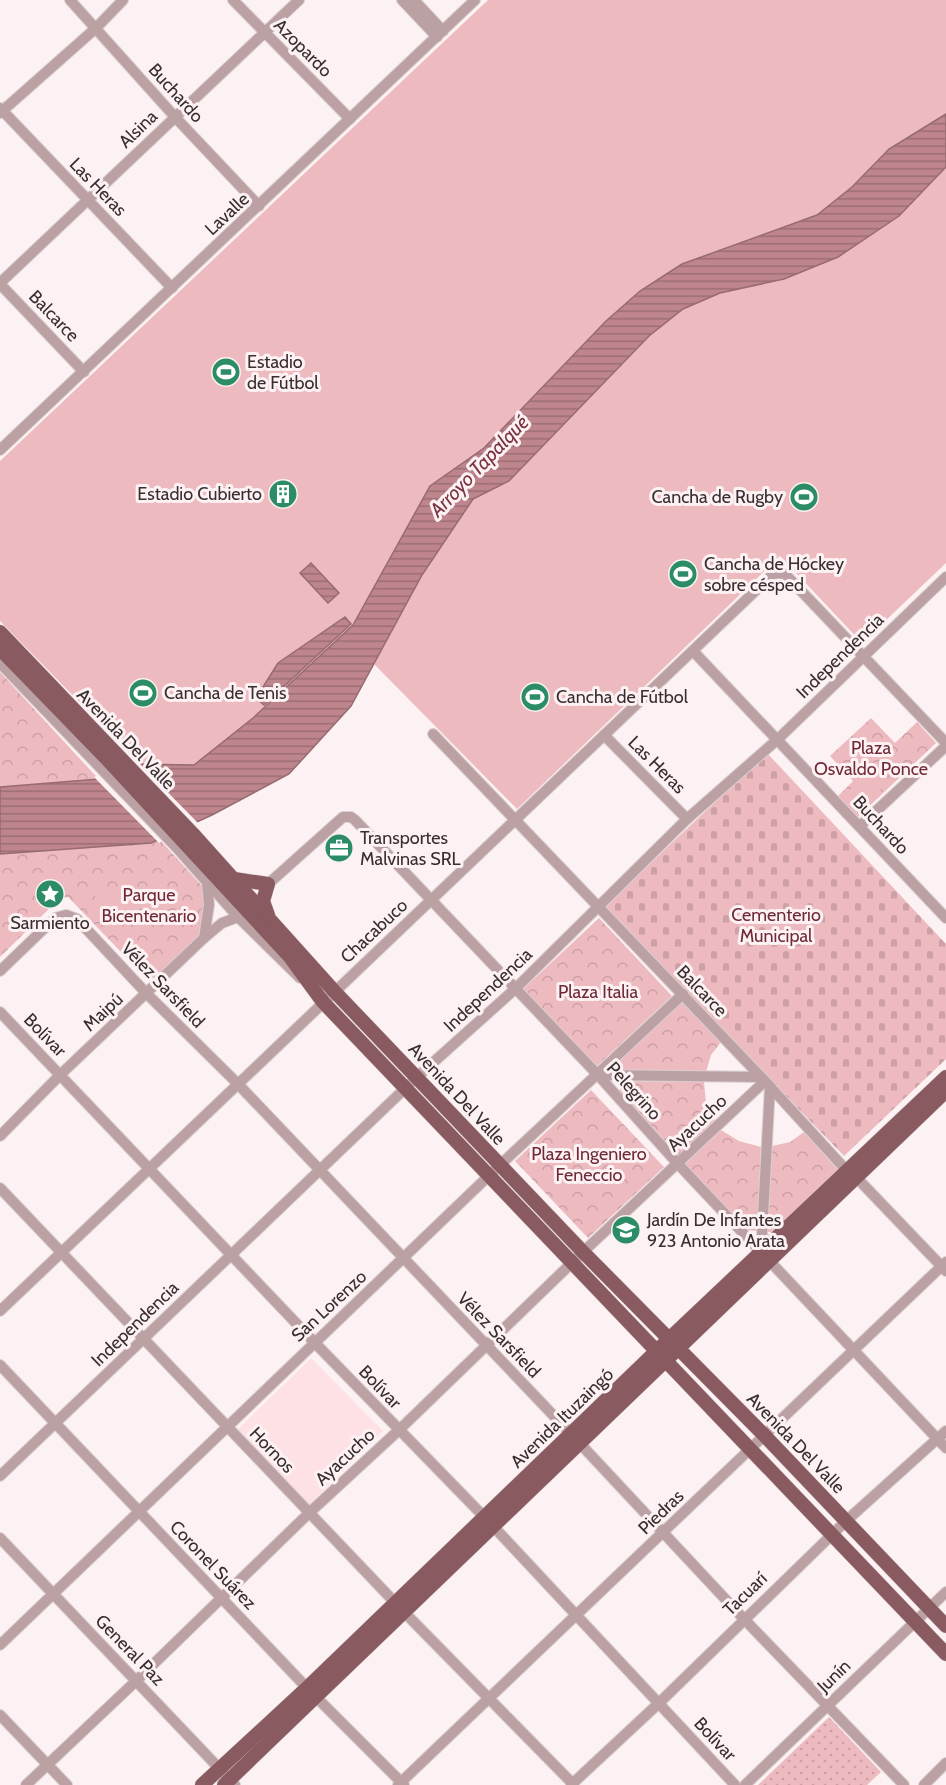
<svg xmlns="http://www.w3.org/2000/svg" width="946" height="1785" font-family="Cabin,sans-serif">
<defs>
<pattern id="grass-dots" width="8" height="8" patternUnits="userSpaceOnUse" patternTransform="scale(1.5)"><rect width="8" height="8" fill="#edbac0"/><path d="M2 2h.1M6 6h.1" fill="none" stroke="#cca0a5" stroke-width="1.8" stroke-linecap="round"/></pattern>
<pattern id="forest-crowns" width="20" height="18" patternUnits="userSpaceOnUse" patternTransform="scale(1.5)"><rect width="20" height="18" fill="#edbac0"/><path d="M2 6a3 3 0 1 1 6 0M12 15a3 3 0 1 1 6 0" fill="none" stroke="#cca0a5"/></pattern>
<pattern id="cemetery-stones" width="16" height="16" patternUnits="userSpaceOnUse" patternTransform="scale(1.5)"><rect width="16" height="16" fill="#edbac0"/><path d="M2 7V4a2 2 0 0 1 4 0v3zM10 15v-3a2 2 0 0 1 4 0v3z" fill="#cca0a5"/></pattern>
<pattern id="water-rules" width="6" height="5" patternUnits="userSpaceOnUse" patternTransform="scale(1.5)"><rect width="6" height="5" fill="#bf858d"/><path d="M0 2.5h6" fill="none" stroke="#9c6d74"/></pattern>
</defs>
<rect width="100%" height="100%" fill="#fdf2f3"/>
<polygon fill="#fee1e4" points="311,1358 383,1431 309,1505 236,1431"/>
<polygon fill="url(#grass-dots)" points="829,1717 881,1772 867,1785 758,1785"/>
<g fill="url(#forest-crowns)">
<polygon points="0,672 93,773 99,779 0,787"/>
<polygon points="871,718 895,743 917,722 936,743 858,817 838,796 853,781 830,756"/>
<polygon points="160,840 203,887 206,908 201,934 154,979 147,979 68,897 59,899 0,957 0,854 151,843"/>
<polygon points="599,918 672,996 596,1067 523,989"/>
<polygon points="683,1001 721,1042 711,1055 706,1072 620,1070 618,1062"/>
<polygon points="621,1081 704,1082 706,1103 715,1120 677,1157 619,1094"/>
<polygon points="591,1090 664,1167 588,1238 515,1161"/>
<polygon points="721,1130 739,1141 761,1147 757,1231 746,1230 685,1164"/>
<polygon points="804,1132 839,1171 777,1232 767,1232 772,1146 790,1142"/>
</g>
<polygon fill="url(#cemetery-stones)" points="767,753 946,944 946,1059 844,1156 604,907"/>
<g fill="#edbac0">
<polygon points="488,0 946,0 946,114 889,149 852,187 817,215 682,264 640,291 606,321 484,448 430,486 353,625 253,718 194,766 141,765 0,621 0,461"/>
<polygon points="946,167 946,563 862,643 780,556 517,809 374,664 422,575 473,499 509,481 649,336 683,309 720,293 784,279 899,216"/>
<polygon points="869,771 884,786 859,810 845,795"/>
<polygon points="96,886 116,887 114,913 94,912"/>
<polygon points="118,892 138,893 136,919 116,917"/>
</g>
<g fill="url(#water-rules)" stroke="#976b71" stroke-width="1.5">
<polygon points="946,114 946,167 899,216 838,257 784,279 720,293 683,309 649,336 509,481 473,499 422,575 351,706 289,774 212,815 151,843 0,854 0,787 99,779 133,764 194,765 253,718 353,625 430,486 484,448 606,321 640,291 682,264 817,215 852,187 889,149"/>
<polygon points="311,563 339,593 328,603 300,573"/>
<polygon points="345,617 351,624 264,705 256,698 278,663"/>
</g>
<polygon fill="#fdf2f3" points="132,762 138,762 199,824 159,843 94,777"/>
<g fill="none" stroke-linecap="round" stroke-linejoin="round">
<g stroke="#dacfd0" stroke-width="12">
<g id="minor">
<polyline points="70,0 175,117 259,206"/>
<polyline points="233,0 350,119"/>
<polyline points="402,0 437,37"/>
<polyline points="414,0 443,31"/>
<polyline points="0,108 172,288"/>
<polyline points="0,113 96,28 123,0"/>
<polyline points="0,283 299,0"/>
<polyline points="0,284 84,372"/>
<polyline points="0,450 475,0"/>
<polyline points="693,651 946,918"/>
<polyline points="0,663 176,847 238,917 300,978"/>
<polyline points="433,734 765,1081 847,1171 856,1177 946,1271"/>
<polyline points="604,735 687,819"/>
<polyline points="860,826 946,746"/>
<polyline points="268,884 343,817 351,817 355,820 598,1075 678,1164 946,1448"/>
<polyline points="204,938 209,905 207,883"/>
<polyline points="0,971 55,918 66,915 77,919 147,994 237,1083 572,1435 743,1618 904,1785"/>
<polyline points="0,1012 315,1343 493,1526 735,1785"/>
<polyline points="598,1075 761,1077"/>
<polyline points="0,1136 60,1075 204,938 222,923 238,917"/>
<polyline points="0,1188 404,1612 574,1785"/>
<polyline points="761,1253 770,1086"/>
<polyline points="0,1311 771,576 777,573 785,574 946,743"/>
<polyline points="0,1365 307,1688 404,1785"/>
<polyline points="0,1476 417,1077 515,989 687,819 778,739 946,577"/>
<polyline points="0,1538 235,1785"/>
<polyline points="0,1645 500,1165 683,994"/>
<polyline points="0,1715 67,1785"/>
<polyline points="26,1785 136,1681 309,1513 399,1430 583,1252 765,1081"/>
<polyline points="398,1785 946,1262"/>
<polyline points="571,1785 659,1703 846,1521 946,1431"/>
<polyline points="745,1785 946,1592"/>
<polyline points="924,1785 946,1763"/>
</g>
</g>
<g stroke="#dacfd0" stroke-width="15">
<g id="major">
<polyline points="0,632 193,834 334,991 583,1252 764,1435 946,1626"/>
<polyline points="0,649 105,757 290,957 323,1002 946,1654"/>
<polyline points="234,879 268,884 263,901 268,915"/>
<polyline points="202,1785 307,1688 669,1339 946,1077"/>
<polyline points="224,1785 946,1091"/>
</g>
</g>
<use href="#minor" stroke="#bca1a4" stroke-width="10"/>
<use href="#major" stroke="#895b61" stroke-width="14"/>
</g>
<defs>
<g id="stadium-disc" transform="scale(1.5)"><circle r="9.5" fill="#2b8c65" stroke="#fdf2f3"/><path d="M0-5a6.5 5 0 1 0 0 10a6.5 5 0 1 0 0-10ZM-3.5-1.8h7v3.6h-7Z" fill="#fff"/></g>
<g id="building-disc" transform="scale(1.5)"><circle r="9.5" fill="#2b8c65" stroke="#fdf2f3"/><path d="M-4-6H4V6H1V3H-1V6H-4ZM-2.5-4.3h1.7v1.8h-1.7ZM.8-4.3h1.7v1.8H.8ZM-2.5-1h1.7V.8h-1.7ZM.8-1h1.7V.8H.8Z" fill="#fff"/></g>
<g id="office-disc" transform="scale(1.5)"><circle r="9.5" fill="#2b8c65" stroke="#fdf2f3"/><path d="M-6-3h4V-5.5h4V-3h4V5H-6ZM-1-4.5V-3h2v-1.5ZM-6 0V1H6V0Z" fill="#fff"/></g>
<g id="sight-disc" transform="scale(1.5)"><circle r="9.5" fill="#2b8c65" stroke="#fdf2f3"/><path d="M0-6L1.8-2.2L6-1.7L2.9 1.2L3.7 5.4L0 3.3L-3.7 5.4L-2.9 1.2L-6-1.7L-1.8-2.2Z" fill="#fff"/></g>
<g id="school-disc" transform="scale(1.5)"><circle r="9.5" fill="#2b8c65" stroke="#fdf2f3"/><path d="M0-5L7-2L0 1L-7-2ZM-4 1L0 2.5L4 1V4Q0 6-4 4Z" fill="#fff"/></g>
</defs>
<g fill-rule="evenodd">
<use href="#stadium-disc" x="226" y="372"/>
<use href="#building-disc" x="283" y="494"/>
<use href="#stadium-disc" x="804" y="497"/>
<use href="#stadium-disc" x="683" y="574"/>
<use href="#stadium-disc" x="143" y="693"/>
<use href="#stadium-disc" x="535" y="697"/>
<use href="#office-disc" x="339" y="848"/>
<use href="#sight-disc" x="50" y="894"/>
<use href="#school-disc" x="626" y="1230"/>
</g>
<g text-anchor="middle" stroke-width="6" stroke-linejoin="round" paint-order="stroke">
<g font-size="18" fill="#392e2f" stroke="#fdf2f3">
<text transform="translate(303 48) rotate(45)" y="6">Azopardo</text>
<text transform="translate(176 93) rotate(48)" y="6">Buchardo</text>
<text transform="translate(138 129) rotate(-44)" y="6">Alsina</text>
<text transform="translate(98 187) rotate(46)" y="6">Las Heras</text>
<text transform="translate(227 214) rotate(-43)" y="6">Lavalle</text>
<text transform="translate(54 316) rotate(46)" y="6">Balcarce</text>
<text transform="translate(840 656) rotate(-44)" y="6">Independencia</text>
<text transform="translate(126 739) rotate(46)" y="6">Avenida Del Valle</text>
<text transform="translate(657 765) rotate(45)" y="6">Las Heras</text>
<text transform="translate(881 825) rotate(47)" y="6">Buchardo</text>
<text transform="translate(374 931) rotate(-43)" y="6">Chacabuco</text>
<text transform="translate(163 985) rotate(46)" y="6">Vélez Sarsfield</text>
<text transform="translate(488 990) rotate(-43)" y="6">Independencia</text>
<text transform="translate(702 991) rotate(46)" y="6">Balcarce</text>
<text transform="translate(103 1012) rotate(-43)" y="6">Maipú</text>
<text transform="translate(45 1035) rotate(46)" y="6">Bolívar</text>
<text transform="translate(634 1091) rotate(48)" y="6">Pelegrino</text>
<text transform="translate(457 1094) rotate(47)" y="6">Avenida Del Valle</text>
<text transform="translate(697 1123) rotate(-43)" y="6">Ayacucho</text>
<text transform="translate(329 1306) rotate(-43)" y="6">San Lorenzo</text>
<text transform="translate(135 1324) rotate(-44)" y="6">Independencia</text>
<text transform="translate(499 1335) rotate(46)" y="6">Vélez Sarsfield</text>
<text transform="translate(380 1387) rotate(46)" y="6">Bolívar</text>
<text transform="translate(562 1418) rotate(-44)" y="6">Avenida Ituzaingó</text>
<text transform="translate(796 1443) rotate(46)" y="6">Avenida Del Valle</text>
<text transform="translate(272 1450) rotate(46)" y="6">Hornos</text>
<text transform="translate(345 1457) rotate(-43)" y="6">Ayacucho</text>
<text transform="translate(661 1512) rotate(-44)" y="6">Piedras</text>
<text transform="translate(213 1565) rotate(46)" y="6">Coronel Suárez</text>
<text transform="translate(745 1594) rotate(-44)" y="6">Tacuarí</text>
<text transform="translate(130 1650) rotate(46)" y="6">General Paz</text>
<text transform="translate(834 1676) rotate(-44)" y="6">Junín</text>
<text transform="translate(715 1739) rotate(47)" y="6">Bolívar</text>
</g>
<g font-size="18" fill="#392e2f" stroke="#fdf2f3" text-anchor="start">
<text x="247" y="368">Estadio<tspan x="247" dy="21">de Fútbol</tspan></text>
<text x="262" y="500" text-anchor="end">Estadio Cubierto</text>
<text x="783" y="503" text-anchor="end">Cancha de Rugby</text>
<text x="704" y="570">Cancha de Hóckey<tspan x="704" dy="21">sobre césped</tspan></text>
<text x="164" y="699">Cancha de Tenis</text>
<text x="556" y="703">Cancha de Fútbol</text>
<text x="360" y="844">Transportes<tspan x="360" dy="21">Malvinas SRL</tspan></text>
<text x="50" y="929" text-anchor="middle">Sarmiento</text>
<text x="647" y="1226">Jardín De Infantes<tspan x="647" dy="21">923 Antonio Arata</tspan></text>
</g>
<g font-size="18" fill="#702938" stroke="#fdf2f3">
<text x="871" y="754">Plaza<tspan x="871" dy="21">Osvaldo Ponce</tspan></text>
<text x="149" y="901">Parque<tspan x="149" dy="21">Bicentenario</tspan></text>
<text x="776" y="921">Cementerio<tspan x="776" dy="21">Municipal</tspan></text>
<text x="598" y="998">Plaza Italia</text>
<text x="589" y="1160">Plaza Ingeniero<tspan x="589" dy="21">Feneccio</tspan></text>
</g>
<g font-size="20" font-style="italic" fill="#7b3341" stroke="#fdf2f3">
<text transform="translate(479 466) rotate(-46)" y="7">Arroyo Tapalqué</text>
</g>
</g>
</svg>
